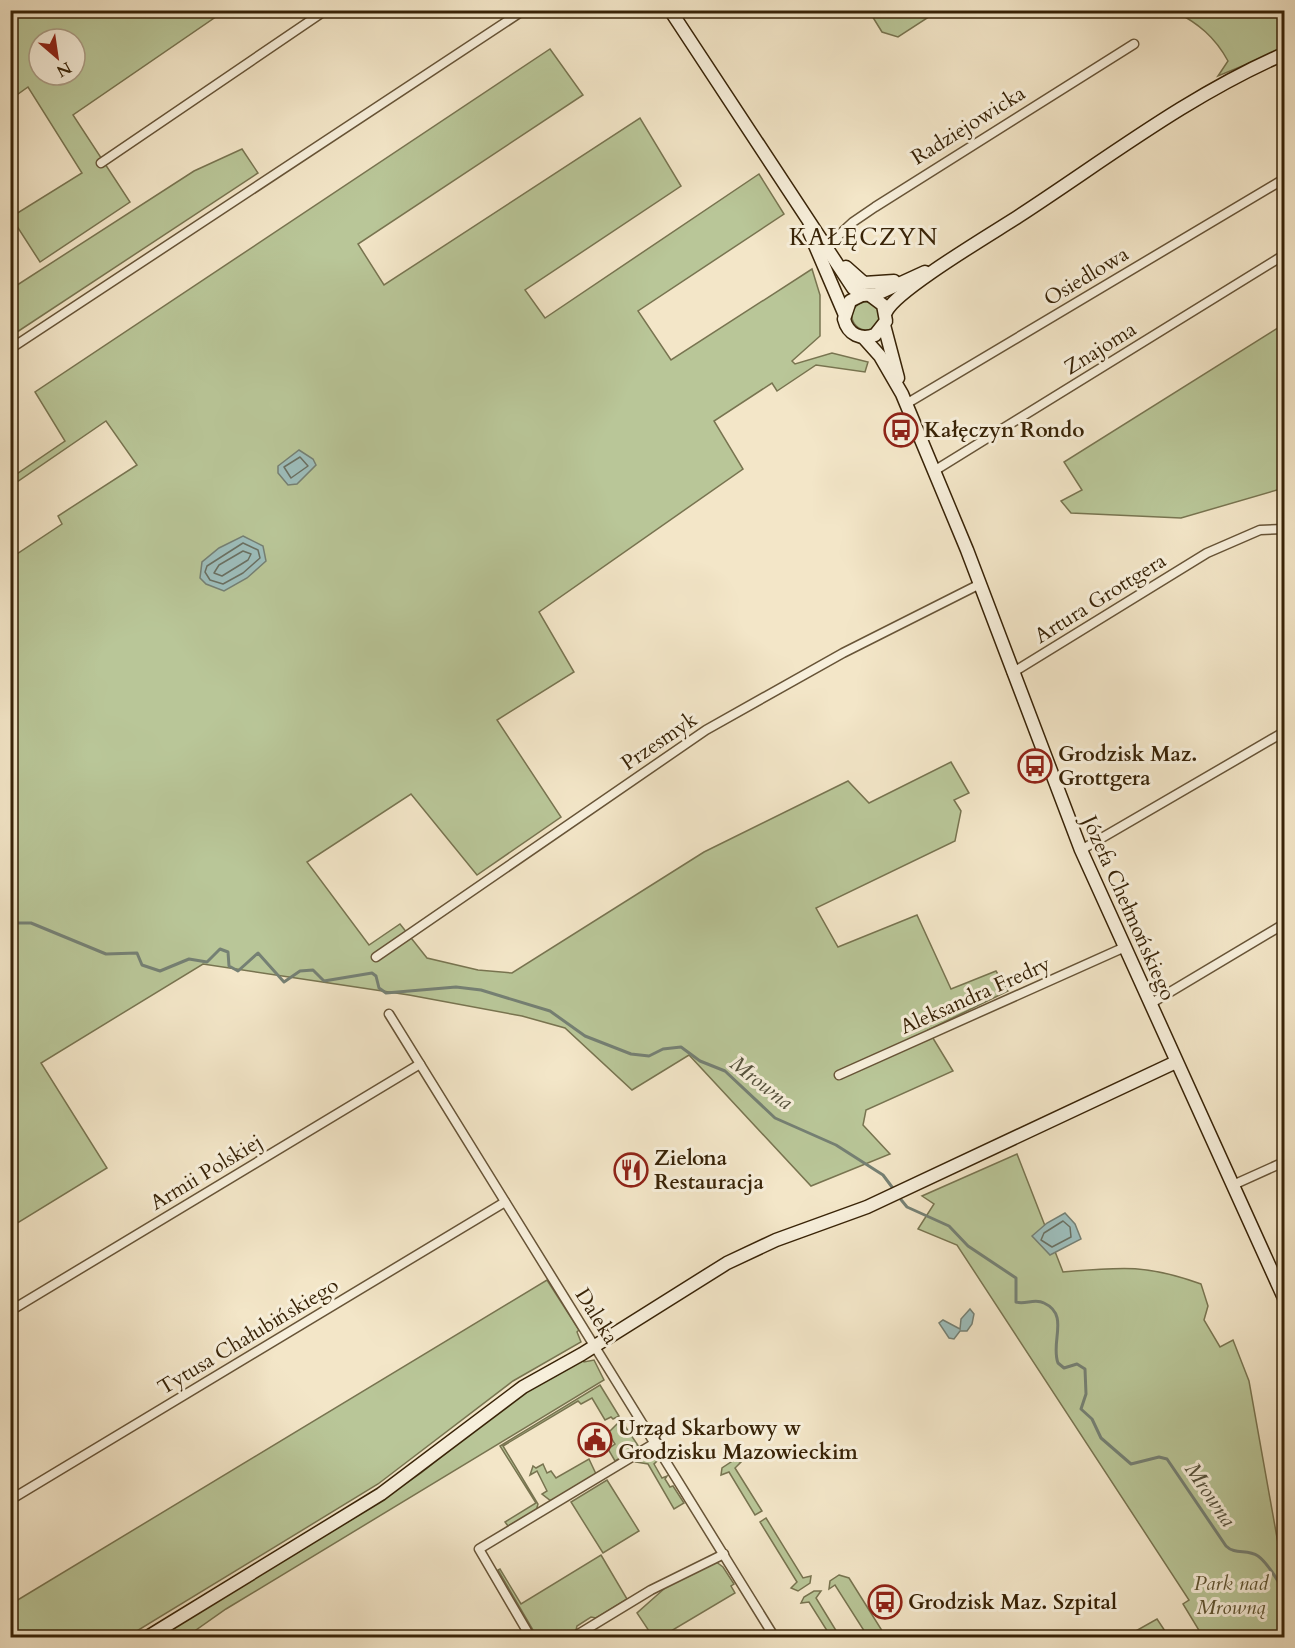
<svg xmlns="http://www.w3.org/2000/svg" width="1295" height="1648" font-family="Cardo,serif">
<rect width="100%" height="100%" fill="#f3e6c8"/>
<filter id="stains"><feTurbulence type="fractalNoise" baseFrequency=".00333" numOctaves="4"/><feColorMatrix values="0 0 0 0 .2 0 0 0 0 .09 0 0 0 0 .02 0 0 0 .5 -.17"/></filter>
<radialGradient id="worn" r=".72"><stop offset=".6" stop-color="#630" stop-opacity="0"/><stop offset="1" stop-color="#630" stop-opacity=".3"/></radialGradient>
<g fill="#b9c698" stroke="#787450" stroke-width="1.5" fill-rule="evenodd">
<path d="M213,10L217,16L73,115L130,202L40,262L11,217L82,173L28,87L11,99L10,11ZM39,39H75V75H39Z"/>
<polygon points="869,11 938,11 898,37 882,32"/>
<path d="M1174,11H1284V49L1218,76L1228,61C1215,37 1198,23 1174,11Z"/>
<polygon points="550,49 583,95 358,244 384,285 640,118 681,186 525,290 545,318 759,174 784,214 638,311 671,360 812,269 820,295 820,336 792,361 795,364 832,353 868,362 865,372 816,365 777,391 772,383 714,421 743,469 539,612 574,672 497,720 561,817 477,875 411,794 307,862 369,945 400,924 427,958 478,970 512,973 704,852 848,781 869,803 951,762 969,793 954,800 961,811 955,841 816,908 838,947 917,915 951,989 996,971 1008,991 928,1030 953,1071 866,1110 863,1125 890,1154 811,1186 689,1055 632,1090 565,1028 522,1016 409,995 203,964 41,1063 107,1168 11,1227 11,558 62,524 58,516 137,465 106,421 11,486 11,478 65,441 35,392"/>
<polygon points="242,149 258,173 11,336 11,289 194,171"/>
<circle cx="866" cy="316" r="14"/>
<polygon points="1284,324 1284,488 1181,518 1071,513 1061,501 1082,490 1064,462"/>
<path d="M1017,1154L1063,1272C1121,1267 1146,1264 1201,1284L1208,1306L1204,1320L1220,1347L1233,1340L1249,1381L1281,1560L1284,1568V1637H1203L1183,1604L1189,1600L957,1245L918,1229L934,1204L922,1196Z"/>
<polygon points="547,1280 579,1330 577,1332 581,1342 513,1381 378,1484 127,1637 11,1637 11,1604"/>
<polygon points="582,1359 584,1362 594,1360 604,1380 226,1609 186,1637 156,1638 370,1508 421,1473 520,1395"/>
<polygon points="600,1385 619,1416 613,1419 611,1417 605,1420 592,1398 581,1404 578,1401 503,1446 538,1504 536,1511 508,1526 505,1522 536,1503 500,1446"/>
<polygon points="621,1420 639,1447 615,1461 608,1449 615,1444 608,1433"/>
<polygon points="644,1455 655,1457 657,1461 654,1464 662,1478 667,1476 665,1479 670,1487 673,1486 684,1503 674,1509 648,1464 636,1462"/>
<polygon points="589,1459 596,1474 551,1501 542,1494 547,1491 537,1471 530,1475 533,1466 536,1468 543,1464 547,1473 551,1471 556,1478"/>
<polygon points="734,1460 741,1462 735,1468 762,1511 755,1515 729,1472 721,1475 722,1468"/>
<polygon points="607,1480 639,1531 603,1553 571,1502"/>
<polygon points="766,1518 803,1578 811,1576 810,1583 798,1591 791,1588 797,1582 760,1522"/>
<polygon points="601,1555 627,1599 596,1618 591,1617 577,1626 576,1630 563,1637 537,1637 498,1570 500,1569 521,1604"/>
<polygon points="715,1561 723,1567 734,1584 731,1586 735,1593 661,1637 653,1637 637,1613 665,1588"/>
<polygon points="839,1575 849,1578 886,1637 868,1637 835,1585 829,1589 830,1581"/>
<polygon points="814,1591 821,1591 816,1598 840,1637 831,1637 809,1602 801,1603 804,1597"/>
<polygon points="1157,1619 1169,1637 1152,1637 1149,1631 1138,1637 1125,1637"/>
</g>
<g fill="#9dbebc" stroke="#758074" stroke-width="1.5">
<polygon points="299,450 313,459 316,465 297,484 288,485 278,473 278,466"/>
<polygon points="243,536 263,546 266,561 247,578 224,591 206,584 200,578 202,562 219,548"/>
<polygon points="1065,1213 1075,1224 1081,1239 1050,1255 1032,1236 1047,1223"/>
<polygon points="970,1309 974,1314 972,1324 967,1331 960,1331 954,1339 949,1338 939,1323 943,1320 960,1329 961,1319"/>
</g>
<g fill="none" stroke-linecap="round" stroke-linejoin="round">
<g stroke="#6a7062" stroke-width="1.5">
<polygon points="300,457 308,466 291,478 284,467"/>
<polygon points="243,543 258,550 260,558 243,573 223,584 210,580 205,572 207,566"/>
<polygon points="243,551 251,554 248,560 222,576 214,573 219,565"/>
<polygon points="1063,1221 1070,1227 1071,1237 1052,1247 1041,1240 1044,1233"/>
</g>
<g stroke="#758074" stroke-width="3">
<polyline points="1273,10 1284,20"/>
<polyline points="10,923 31,923 106,954 137,953 142,965 160,971 189,959 207,962 220,949 228,952 229,966 238,971 258,953 284,982 300,971 313,970 324,981 372,973 376,976 379,988 386,993 456,987 481,990 550,1011 585,1036 631,1054 649,1056 663,1049 681,1047 700,1061 725,1071 775,1118 836,1145 883,1175 895,1191"/>
<path d="M898,1196L907,1207L949,1226L968,1246L1016,1278V1302C1025,1305 1035,1298 1044,1303C1070,1315 1050,1342 1058,1363L1064,1368L1077,1364L1085,1369L1086,1394L1081,1409L1092,1419L1101,1438L1131,1464L1159,1457L1167,1459L1226,1546C1235,1555 1247,1549 1258,1556C1268,1563 1278,1581 1284,1591"/>
</g>
<g stroke="#675437" stroke-width="11">
<g id="street">
<polyline points="101,163 326,10"/>
<polyline points="828,245 853,222 875,207 1134,44"/>
<polyline points="10,349 524,10"/>
<polyline points="906,404 1284,179"/>
<polyline points="934,471 1284,255"/>
<polyline points="1012,673 1207,553 1260,530 1284,529"/>
<polyline points="1081,850 1284,732"/>
<polyline points="376,957 706,730 843,653 980,584"/>
<polyline points="1150,1004 1284,924"/>
<polyline points="389,1014 775,1638"/>
<polyline points="839,1075 1125,947"/>
<polyline points="1233,1185 1284,1162"/>
<polyline points="10,1311 420,1064"/>
<polyline points="10,1500 505,1202"/>
<polyline points="531,1638 479,1549 655,1443"/>
<polyline points="572,1638 651,1590 724,1554"/>
</g>
</g>
<g stroke="#382307" stroke-width="15">
<g id="secondary">
<polyline points="670,10 853,288 862,295"/>
<polyline points="808,229 844,313"/>
<polyline points="846,267 864,283 894,281"/>
<path d="M871,296L883,305L886,321L875,335C861,340 848,335 844,319L850,301L862,295L877,294L925,272"/>
<path d="M886,312C896,290 993,233 1019,216C1105,160 1189,95 1284,54"/>
<polyline points="884,325 898,378"/>
<polyline points="863,337 880,356 902,394 967,550 1081,850 1284,1298"/>
<polyline points="146,1638 381,1494 523,1387 582,1354 727,1263 776,1240 867,1207 1176,1062"/>
</g>
</g>
<use href="#street" stroke="#f7efdb" stroke-width="8"/>
<use href="#secondary" stroke="#f7efdb" stroke-width="12"/>
</g>
<defs>
<g id="bus-ring" transform="scale(1.725)"><circle r="9.5" fill="#f7efdb" stroke="#8f2418" stroke-width="1.5"/><path d="M-5-6H5V4H4V6H2V4H-2V6H-4V4H-5ZM-3.5-4V0h7V-4ZM-3.5 1.2v1.5H-2V1.2ZM2 1.2v1.5H3.5V1.2Z" fill="#8f2418"/></g>
<g id="restaurant-ring" transform="scale(1.725)"><circle r="9.5" fill="#f7efdb" stroke="#8f2418" stroke-width="1.5"/><path d="M-5-6h1v4h1v-4h1v4h1v-4h1v5L-1.5 .5V6h-2V.5L-5-1ZM5-6V6H3V1.5H1.5Q1.5-4 5-6Z" fill="#8f2418"/></g>
<g id="civic-ring" transform="scale(1.725)"><circle r="9.5" fill="#f7efdb" stroke="#8f2418" stroke-width="1.5"/><path d="M-.6-6.5H3V-4.5H.6V-3L4-1V1h2V6H-6V1h2V-1L-.6-3ZM-1.2 2.5V6h2.4V2.5Z" fill="#8f2418"/></g>
</defs>
<g fill-rule="evenodd">
<use href="#bus-ring" x="901" y="430"/>
<use href="#bus-ring" x="1035" y="766"/>
<use href="#restaurant-ring" x="631" y="1170"/>
<use href="#civic-ring" x="595" y="1440"/>
<use href="#bus-ring" x="885" y="1602"/>
</g>
<g text-anchor="middle" stroke-width="6" stroke-linejoin="round" paint-order="stroke">
<g font-size="21" fill="#382307" stroke="#f7efdb">
<text transform="translate(968 125) rotate(-32)" y="7">Radziejowicka</text>
<text transform="translate(1086 276) rotate(-31)" y="7">Osiedlowa</text>
<text transform="translate(1100 348) rotate(-32)" y="7">Znajoma</text>
<text transform="translate(1100 598) rotate(-32)" y="7">Artura Grottgera</text>
<text transform="translate(659 741) rotate(-34)" y="7">Przesmyk</text>
<text transform="translate(1129 908) rotate(66)" y="7">Józefa Chełmońskiego</text>
<text transform="translate(975 995) rotate(-24)" y="7">Aleksandra Fredry</text>
<text transform="translate(206 1172) rotate(-31)" y="7">Armii Polskiej</text>
<text transform="translate(597 1316) rotate(58)" y="7">Daleka</text>
<text transform="translate(248 1336) rotate(-31)" y="7">Tytusa Chałubińskiego</text>
</g>
<g font-size="21" font-weight="bold" fill="#382307" stroke="#f7efdb" text-anchor="start">
<text x="924" y="437">Kałęczyn Rondo</text>
<text x="1058" y="761">Grodzisk Maz.<tspan x="1058" dy="24">Grottgera</tspan></text>
<text x="654" y="1165">Zielona<tspan x="654" dy="24">Restauracja</tspan></text>
<text x="618" y="1435">Urząd Skarbowy w<tspan x="618" dy="24">Grodzisku Mazowieckim</tspan></text>
<text x="908" y="1609">Grodzisk Maz. Szpital</text>
</g>
<g font-size="21" font-style="italic" fill="#5f5432" stroke="#f7efdb">
<text x="1231" y="1590">Park nad<tspan x="1231" dy="24">Mrowną</tspan></text>
</g>
<g font-size="22" font-style="italic" fill="#56523d" stroke="#f7efdb">
<text transform="translate(762 1082) rotate(38)" y="8">Mrowna</text>
<text transform="translate(1211 1494) rotate(56)" y="8">Mrowna</text>
</g>
<g font-size="24" letter-spacing="1.5" fill="#382307" stroke="#f7efdb">
<text x="864" y="245">KAŁĘCZYN</text>
</g>
</g>
<rect width="1295" height="1648" fill="none" stroke="#f3e6c8" stroke-width="36"/>
<rect x="12" y="12" width="1271" height="1624" fill="none" stroke="#382307" stroke-width="3"/>
<rect x="18" y="18" width="1259" height="1612" fill="none" stroke="#382307" stroke-width="1.5"/>
<g transform="translate(57 57) rotate(151)"><circle r="28" fill="#f7efdb" stroke="#ab9d86" stroke-width="1.5"/>
<path d="M0-4.5L10 22L0 15L-10 22Z" fill="#8f2418"/>
<text y="-9" font-size="16" font-weight="bold" text-anchor="middle" fill="#382307">N</text>
</g>
<rect width="100%" height="100%" filter="url(#stains)"/>
<rect width="100%" height="100%" fill="url(#worn)"/>
</svg>
